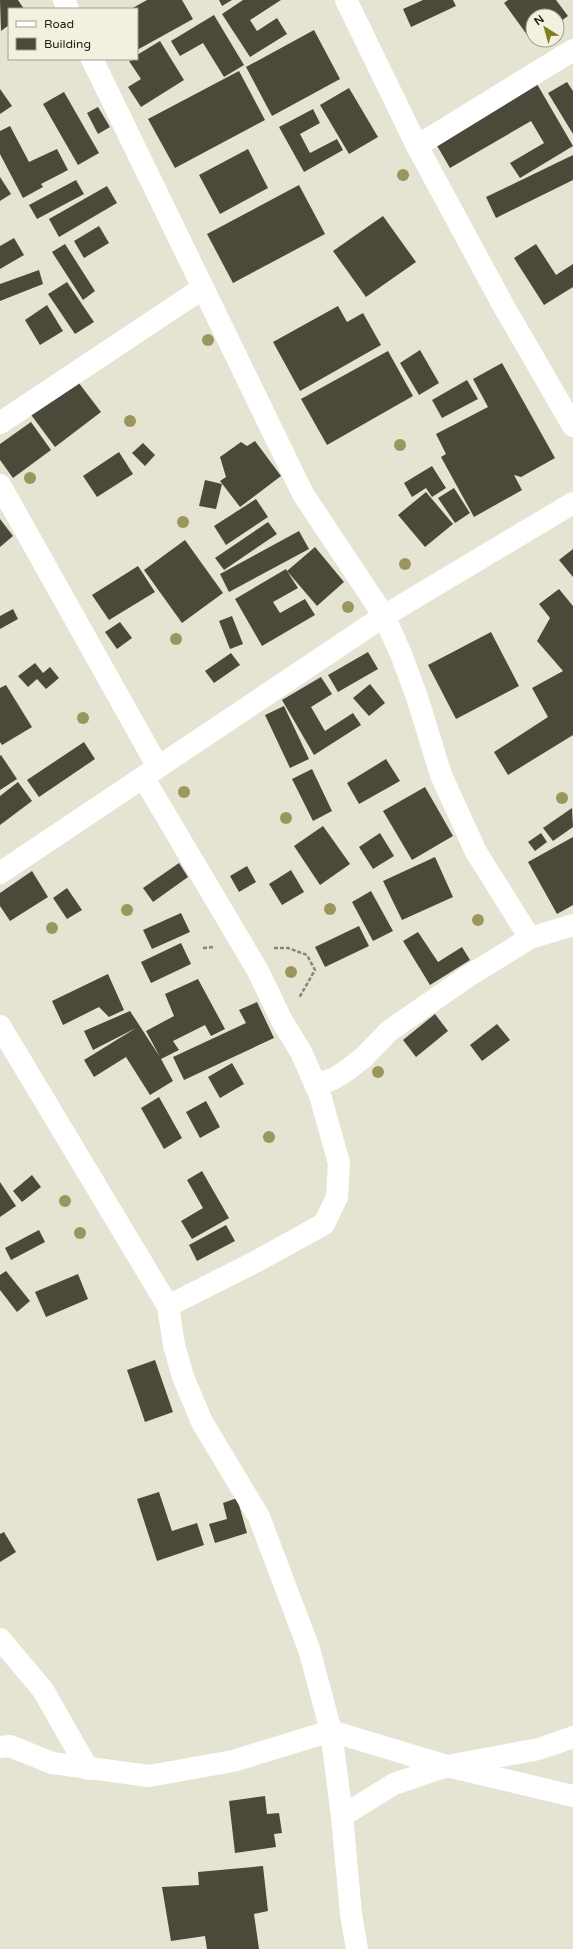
<svg xmlns="http://www.w3.org/2000/svg" width="573" height="1949" font-family="'Varela Round',sans-serif">
<rect width="100%" height="100%" fill="#e5e4d2"/>
<g fill="#4a493a">
<polygon points="0,0 18,0 24,9 9,9 9,25 1,31"/>
<polygon points="147,0 182,0 193,19 137,50 137,9 131,9"/>
<polygon points="219,0 232,0 222,6"/>
<polygon points="243,0 281,0 250,20 257,31 277,18 287,34 250,57 222,14"/>
<polygon points="423,0 453,0 456,6 411,27 403,9"/>
<polygon points="508,0 556,0 568,16 557,24 557,16 533,16 533,40 535,40 533,43 504,3"/>
<polygon points="214,15 244,65 224,77 203,43 180,56 171,41"/>
<polygon points="314,30 340,79 272,116 246,67"/>
<polygon points="160,41 184,80 141,107 128,87 141,79 129,61 137,59 137,55"/>
<polygon points="239,71 265,120 175,168 148,119"/>
<polygon points="567,82 573,91 573,134 548,93"/>
<polygon points="537,84 573,146 520,178 510,163 544,143 531,121 450,168 436,144"/>
<polygon points="349,88 378,137 349,154 320,105"/>
<polygon points="0,89 12,106 0,114"/>
<polygon points="64,92 99,153 78,165 43,104"/>
<polygon points="98,107 110,127 98,134 87,113"/>
<polygon points="313,109 320,123 300,134 310,153 337,139 343,150 304,172 279,127"/>
<polygon points="10,126 29,162 57,149 68,170 41,184 43,187 23,198 0,154 0,131"/>
<polygon points="248,149 268,188 220,214 199,175"/>
<polygon points="573,155 573,180 496,218 486,197"/>
<polygon points="0,177 11,194 0,201"/>
<polygon points="76,180 84,194 37,219 29,205"/>
<polygon points="299,185 325,234 233,283 207,234"/>
<polygon points="107,186 117,203 59,237 49,219"/>
<polygon points="383,216 416,262 366,297 333,251"/>
<polygon points="99,226 109,243 84,258 74,241"/>
<polygon points="14,238 24,255 0,269 0,246"/>
<polygon points="65,244 95,291 83,300 52,252"/>
<polygon points="536,244 556,275 573,264 573,287 544,305 514,258"/>
<polygon points="39,270 43,284 0,301 0,284"/>
<polygon points="67,282 94,322 75,334 48,294"/>
<polygon points="47,305 63,331 40,345 25,320"/>
<polygon points="338,306 347,322 363,313 381,345 300,391 273,342"/>
<polygon points="420,350 439,383 419,395 400,363"/>
<polygon points="388,351 413,396 327,445 301,399"/>
<polygon points="502,363 555,458 521,477 514,475 522,490 474,517 441,457 446,454 436,434 488,407 473,379"/>
<polygon points="72,374 101,412 55,447 26,408"/>
<polygon points="467,380 478,399 442,418 432,400"/>
<polygon points="31,422 51,450 13,478 0,460 0,444"/>
<polygon points="255,441 281,476 240,507 220,481 226,477 220,457 241,442 247,446"/>
<polygon points="143,443 155,455 145,466 132,453"/>
<polygon points="119,452 133,474 97,497 83,476"/>
<polygon points="432,466 446,488 432,497 426,488 412,497 404,483"/>
<polygon points="205,480 222,484 216,509 199,506"/>
<polygon points="454,488 470,513 455,523 438,498"/>
<polygon points="426,492 453,524 425,547 398,515"/>
<polygon points="256,499 268,517 226,545 214,526"/>
<polygon points="0,519 13,536 0,547"/>
<polygon points="268,522 277,534 224,570 215,558"/>
<polygon points="299,531 309,549 229,592 220,574"/>
<polygon points="185,540 223,593 182,623 144,570"/>
<polygon points="315,547 344,582 317,606 287,571 298,588 273,602 280,613 305,599 315,615 262,646 235,599 286,569 287,571"/>
<polygon points="573,549 573,577 559,560"/>
<polygon points="138,566 155,592 109,620 92,595"/>
<polygon points="559,589 573,606 573,735 508,775 494,752 548,717 532,688 563,671 537,641 550,618 539,604"/>
<polygon points="13,609 18,619 0,629 0,616"/>
<polygon points="232,616 243,644 230,649 219,621"/>
<polygon points="120,622 132,638 117,649 105,632"/>
<polygon points="491,632 519,686 456,719 428,665"/>
<polygon points="368,652 378,669 338,692 328,675"/>
<polygon points="231,653 240,665 214,683 205,671"/>
<polygon points="35,663 43,673 50,667 59,678 46,689 37,679 28,687 18,676"/>
<polygon points="321,677 332,694 311,707 325,731 353,713 361,725 314,755 282,700"/>
<polygon points="370,684 385,703 369,716 353,698"/>
<polygon points="6,685 32,727 2,745 0,742 0,688"/>
<polygon points="284,706 309,759 290,768 265,715"/>
<polygon points="84,742 95,759 39,797 27,780"/>
<polygon points="1,755 17,779 0,790 0,756"/>
<polygon points="386,759 400,781 359,804 347,783"/>
<polygon points="312,769 332,811 313,821 292,779"/>
<polygon points="18,782 32,801 0,825 0,796"/>
<polygon points="425,787 453,836 412,860 383,811"/>
<polygon points="572,808 573,827 553,841 543,828"/>
<polygon points="323,826 350,864 320,885 294,846"/>
<polygon points="380,833 394,856 373,869 359,847"/>
<polygon points="541,833 547,842 535,851 528,842"/>
<polygon points="573,837 573,905 557,914 528,862"/>
<polygon points="435,857 453,897 402,920 383,881"/>
<polygon points="179,863 188,877 153,902 143,888"/>
<polygon points="247,866 256,882 239,892 230,876"/>
<polygon points="291,870 304,892 282,905 269,884"/>
<polygon points="32,871 48,897 10,921 0,906 0,893"/>
<polygon points="67,888 82,910 67,919 53,898"/>
<polygon points="371,891 393,931 373,941 352,902"/>
<polygon points="181,913 190,932 152,949 143,930"/>
<polygon points="359,926 369,946 325,967 315,947"/>
<polygon points="418,932 438,962 462,947 470,960 430,985 403,941"/>
<polygon points="181,943 191,964 151,983 141,962"/>
<polygon points="108,974 124,1010 109,1017 99,1007 63,1025 52,1001"/>
<polygon points="198,979 225,1029 211,1036 205,1025 173,1041 179,1050 161,1059 173,1081 150,1095 126,1057 94,1077 84,1060 136,1028 93,1050 84,1031 130,1011 160,1057 146,1031 174,1016 165,994"/>
<polygon points="257,1002 274,1038 184,1080 173,1057 246,1023 239,1010"/>
<polygon points="435,1014 448,1031 416,1057 403,1040"/>
<polygon points="497,1024 510,1040 482,1061 470,1045"/>
<polygon points="232,1063 244,1084 220,1098 208,1077"/>
<polygon points="159,1097 182,1138 164,1149 141,1108"/>
<polygon points="206,1101 220,1127 200,1138 186,1112"/>
<polygon points="202,1171 229,1218 192,1239 181,1221 203,1208 187,1180"/>
<polygon points="32,1175 41,1187 22,1202 13,1191"/>
<polygon points="0,1182 16,1206 0,1217"/>
<polygon points="226,1225 235,1241 197,1261 189,1245"/>
<polygon points="39,1230 45,1242 11,1260 5,1248"/>
<polygon points="6,1271 30,1301 17,1312 0,1290 0,1275"/>
<polygon points="78,1274 88,1299 46,1317 35,1292"/>
<polygon points="155,1360 173,1412 145,1422 127,1370"/>
<polygon points="159,1492 172,1531 197,1523 204,1545 157,1561 137,1499"/>
<polygon points="237,1498 247,1533 215,1543 209,1524 227,1519 223,1503"/>
<polygon points="4,1532 16,1552 0,1562 0,1534"/>
<polygon points="265,1796 267,1814 279,1813 282,1833 274,1834 276,1847 235,1853 229,1801"/>
<polygon points="263,1866 268,1911 254,1914 259,1949 207,1949 205,1936 171,1941 162,1887 199,1885 198,1872"/>
</g>
<g fill="none" stroke-linecap="round" stroke-linejoin="round">
<g stroke="#87867a" stroke-width="2.5" stroke-dasharray="4 2" stroke-linecap="butt">
<polyline points="203,948 214,947"/>
<polyline points="274,948 288,948 307,955 315,970 299,998"/>
</g>
<g stroke="#fff" stroke-width="22">
<polyline points="64,0 68,9"/>
<polyline points="346,0 417,146 503,305 573,426"/>
<polyline points="92,59 303,494 384,616 401,654 417,697 441,775 476,852 530,938"/>
<polyline points="417,146 573,50"/>
<polyline points="0,423 203,288"/>
<polyline points="0,485 158,767"/>
<polyline points="143,777 258,971 282,1021 301,1052 320,1095 339,1163 337,1197 324,1224 257,1261 168,1306"/>
<polyline points="0,873 384,616 573,503"/>
<polyline points="0,1026 168,1306 174,1345 183,1377 202,1422 259,1517 309,1649 331,1731 342,1816 351,1914 357,1949"/>
<polyline points="315,1085 333,1079 346,1071 364,1057 389,1031 467,977 530,938 573,925"/>
<polyline points="0,1639 43,1690 88,1769"/>
<polyline points="0,1747 10,1746 52,1763 149,1776 233,1761 331,1731 447,1766 573,1796"/>
<polyline points="342,1816 394,1784 447,1766 539,1749 573,1737"/>
</g>
</g>
<g fill="#9a965e">
<circle cx="403" cy="175" r="6"/>
<circle cx="208" cy="340" r="6"/>
<circle cx="130" cy="421" r="6"/>
<circle cx="400" cy="445" r="6"/>
<circle cx="30" cy="478" r="6"/>
<circle cx="183" cy="522" r="6"/>
<circle cx="405" cy="564" r="6"/>
<circle cx="348" cy="607" r="6"/>
<circle cx="176" cy="639" r="6"/>
<circle cx="83" cy="718" r="6"/>
<circle cx="184" cy="792" r="6"/>
<circle cx="562" cy="798" r="6"/>
<circle cx="286" cy="818" r="6"/>
<circle cx="330" cy="909" r="6"/>
<circle cx="127" cy="910" r="6"/>
<circle cx="478" cy="920" r="6"/>
<circle cx="52" cy="928" r="6"/>
<circle cx="291" cy="972" r="6"/>
<circle cx="378" cy="1072" r="6"/>
<circle cx="269" cy="1137" r="6"/>
<circle cx="65" cy="1201" r="6"/>
<circle cx="80" cy="1233" r="6"/>
</g>
<rect x="8" y="8" width="130" height="52" fill="#f2f1df" stroke="#9f9e91"/>
<rect x="16" y="21" width="20" height="6" fill="#ffffff" stroke="#9f9e91"/>
<text x="44" y="28" font-size="12" fill="#22211b">Road</text>
<rect x="16" y="38" width="20" height="12" fill="#4a493a" stroke="#9f9e91"/>
<text x="44" y="48" font-size="12" fill="#22211b">Building</text>
<g transform="translate(545 28) rotate(323)"><circle r="19" fill="#f2f1df" stroke="#9f9e91"/>
<path d="M0-3L7 15L0 10L-7 15Z" fill="#847c23"/>
<text y="-6" font-size="11" font-weight="bold" text-anchor="middle" fill="#22211b">N</text>
</g>
</svg>
